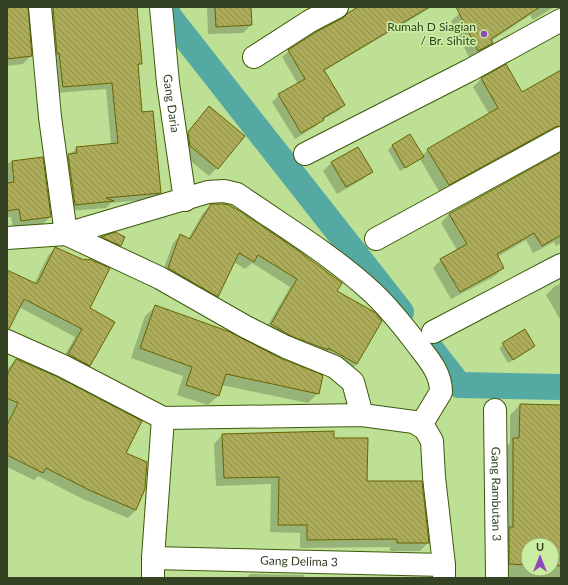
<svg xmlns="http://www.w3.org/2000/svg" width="568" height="585" font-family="Lato,sans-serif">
<defs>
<pattern id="building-back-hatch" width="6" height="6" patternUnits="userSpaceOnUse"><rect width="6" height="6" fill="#adac5a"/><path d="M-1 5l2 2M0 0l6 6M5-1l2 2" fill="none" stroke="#8e8e4a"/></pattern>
</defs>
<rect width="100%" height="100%" fill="#bee095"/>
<g fill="#0003" fill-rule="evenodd">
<polygon points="7,7 27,7 31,56 23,64 7,66"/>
<polygon points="59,7 136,7 141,63 137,67 141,113 160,192 154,199 111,203 106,208 68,211 62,161 77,148 111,144 106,89 56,93 46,14 53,8"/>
<polygon points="207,7 250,7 251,25 243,33 208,34"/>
<polygon points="365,7 432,7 324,71 344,105 338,111 322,120 316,126 295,139 272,102 279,95 298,84 282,57 289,51"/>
<polygon points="469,7 554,7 533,20 530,15 491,41 492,43 484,51 470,59 451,21 460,13"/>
<polygon points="506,66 522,93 561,71 561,137 440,193 420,159 400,171 388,150 392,146 410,136 422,156 428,149 489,114 473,87 481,79"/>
<polygon points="209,108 217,168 209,176 182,154 180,141"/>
<polygon points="357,148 371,171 363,179 337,194 323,171 331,163"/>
<polygon points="561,153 561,243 556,246 554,242 533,253 526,240 497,257 503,268 495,276 451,299 433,268 441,260 457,250 441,223 449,214"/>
<polygon points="42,158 50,217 42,225 13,228 11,217 7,217 7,163"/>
<polygon points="211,205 335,291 357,364 349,371 264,332 290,287 252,263 245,269 234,262 217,296 209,304 161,276 173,243 181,235 188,239 203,213"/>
<polygon points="115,234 120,245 116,249 98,241 102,238"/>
<polygon points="55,248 89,308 89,365 81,373 61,362 75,337 19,307 7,322 7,271 34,284 48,256"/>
<polygon points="561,283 561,321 546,295 554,287"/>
<polygon points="155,307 318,393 308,403 221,385 218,396 208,405 177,395 183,376 131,358 145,316"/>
<polygon points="524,330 534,346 530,350 508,363 499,348"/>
<polygon points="16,360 125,454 136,510 128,518 83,499 38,476 34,480 7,467 7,369"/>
<path d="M520,405L561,406V578H501L503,449L510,443V415ZM528,545H552V569H528Z"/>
<polygon points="222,435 333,439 366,482 428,543 420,551 390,551 390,547 300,548 300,533 270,532 271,484 216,486 214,444"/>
<polygon points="250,574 304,575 304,578 246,578"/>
</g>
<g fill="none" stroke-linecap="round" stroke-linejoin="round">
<g stroke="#54aaa3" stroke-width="26">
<polyline points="167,7 167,14 401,312"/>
<polyline points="427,344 459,385 561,387"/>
</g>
</g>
<g fill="url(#building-back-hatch)" stroke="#676503">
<polygon points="7,7 28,7 32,56 7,59"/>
<polygon points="53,7 137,7 142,64 138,64 142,112 153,111 161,193 106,198 114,201 75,205 68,154 77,153 76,147 118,143 112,83 63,87 59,53 57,54"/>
<polygon points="215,7 251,7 252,25 216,27"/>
<polygon points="358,7 429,7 324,70 345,105 323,118 324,120 301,133 278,94 305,79 288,50 316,32 343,18 348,13"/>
<polygon points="456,7 540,7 491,39 493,43 478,51"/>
<polygon points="506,64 522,92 561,70 561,126 555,127 449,185 427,149 498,108 481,78"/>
<polygon points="209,106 245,136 218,169 190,146 188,132"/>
<polygon points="410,134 424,157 405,168 392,145"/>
<polygon points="358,147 373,172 346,187 331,162"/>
<polygon points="561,152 561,235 542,246 534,233 497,254 504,268 460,292 440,259 467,244 449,214"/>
<polygon points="43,157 51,217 21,221 19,209 7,211 7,183 14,182 12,161"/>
<polygon points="211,204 223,204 229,205 243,213 300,252 342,283 337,291 376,313 382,321 357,364 328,348 328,350 291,336 271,324 297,279 258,255 254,262 239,253 218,297 168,268 180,234 190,239"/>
<polygon points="115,232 125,237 121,246 101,237"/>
<polygon points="55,247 84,260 85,259 88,260 89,259 110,268 90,308 115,322 90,366 68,354 82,329 24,299 9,329 7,329 7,270 37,284"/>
<polygon points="155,305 230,332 280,358 323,375 319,394 226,374 219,396 186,385 192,367 140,348"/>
<polygon points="525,329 535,346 513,360 502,343"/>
<polygon points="16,359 58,377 142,421 126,453 147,462 145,489 136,510 91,491 46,468 43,473 7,455 7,425 18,403 7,398 7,375"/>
<polygon points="520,404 561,405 561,566 552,565 552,545 528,545 528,565 509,564 509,527 513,527 513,438 519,438"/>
<polygon points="334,431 334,438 368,438 367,481 422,481 429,543 397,543 397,539 307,540 307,525 278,525 279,477 224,478 222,434"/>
</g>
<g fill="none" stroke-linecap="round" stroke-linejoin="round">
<g stroke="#3d590b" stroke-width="24">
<g id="minor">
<polyline points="40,7 50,117 66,234"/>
<path id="s1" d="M161,7L168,83L185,200"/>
<polyline points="254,57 310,21 337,7"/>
<polyline points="305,154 470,70 561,20"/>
<polyline points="66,234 160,278 246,327 286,347 335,367 353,382 362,415"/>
<path d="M7,238L66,234L208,192L224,191L237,194C283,226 332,255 373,293C389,308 404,327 417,344C428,359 441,372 441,392L421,425"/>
<polyline points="376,239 561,138"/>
<polyline points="433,332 561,265"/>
<polyline points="7,341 63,366 163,418 362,415 414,422 425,429 432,441 434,477 444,565 444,578"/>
<path id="s2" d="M495,410L497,578"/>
<path id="s3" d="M153,558L444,565"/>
<polyline points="153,578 153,558 163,418"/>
</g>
</g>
<use href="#minor" stroke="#fff" stroke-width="22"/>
</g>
<circle fill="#8c49bd" stroke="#cbeda2" stroke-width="1.5" cx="484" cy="34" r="4"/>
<g text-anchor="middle" stroke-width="3.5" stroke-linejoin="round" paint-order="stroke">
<g font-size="12" fill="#344123" stroke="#cbeda2" text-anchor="end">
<text x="476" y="31">Rumah D Siagian<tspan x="476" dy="14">/ Br. Sihite</tspan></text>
</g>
<g font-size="12" fill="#344123" stroke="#cbeda2">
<text dy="4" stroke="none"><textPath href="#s1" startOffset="97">Gang Daria</textPath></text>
<text dy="4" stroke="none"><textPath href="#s2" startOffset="84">Gang Rambutan 3</textPath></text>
<text dy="4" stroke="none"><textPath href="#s3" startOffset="146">Gang Delima 3</textPath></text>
</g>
</g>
<rect width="568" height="585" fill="none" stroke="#344123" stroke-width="16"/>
<g transform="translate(540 557)"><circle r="19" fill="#cbeda2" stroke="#8fa86f"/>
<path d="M0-3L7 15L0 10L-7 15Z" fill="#8c49bd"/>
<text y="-6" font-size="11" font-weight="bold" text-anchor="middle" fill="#344123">U</text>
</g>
</svg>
